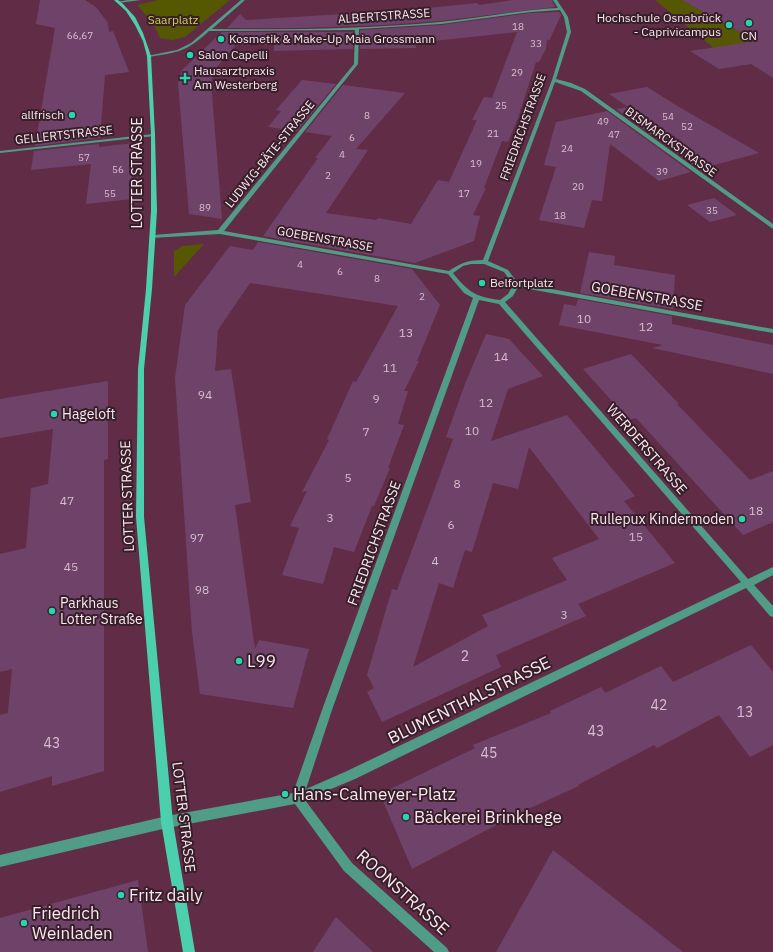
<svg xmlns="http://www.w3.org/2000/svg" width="773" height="952" font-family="'IBM Plex Sans',sans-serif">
<rect width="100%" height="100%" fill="#612d46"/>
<g fill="#555800">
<polygon points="158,0 230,0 185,37 172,40 160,38 153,23 137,5"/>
<polygon points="655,0 682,0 773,51 715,49"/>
<polygon points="204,244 174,277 174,251 183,246"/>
</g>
<g fill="#6f4369" fill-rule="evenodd">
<polygon points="40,0 85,0 96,7 108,23 109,32 113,31 129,72 105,75 100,138 35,146 55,28 36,24"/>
<polygon points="513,0 552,0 555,7 440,21 383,25 297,28 227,28 240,14 246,20 408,10 477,3 479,5"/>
<polygon points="682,0 773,0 773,78 751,64 719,69 690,51 756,41"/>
<polygon points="559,12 561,15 549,41 547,39 546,49 539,62 536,62 518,118 508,142 502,141 484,188 486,188 473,215 480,216 474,241 415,263 263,236 318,158 315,158 332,136 305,132 343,85 405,93 356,149 368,150 326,213 376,220 378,218 411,224 438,180 449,182 477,120 472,120 484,97 492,98 517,32 415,43 416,48 360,49 360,30 441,25 531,13"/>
<polygon points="222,32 353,32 353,49 274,51 274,45 236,45 215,69 211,82 222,219 189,214 178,83 182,70"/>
<polygon points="302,80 336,84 297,131 268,127 281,111 276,110"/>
<polygon points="647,87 679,107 759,153 699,169 616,109 628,107 609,94"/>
<polygon points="607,111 691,172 659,181 610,144 602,201 592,200 584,228 539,220 556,167 544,165 556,122"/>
<polygon points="134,143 132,199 86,204 91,164 31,170 34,151 99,144 99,147"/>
<polygon points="714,198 737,215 710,222 687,205"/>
<polygon points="258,242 412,269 440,305 417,361 419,361 404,391 408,391 398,424 404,425 388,468 390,468 374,506 372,506 354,552 334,547 323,584 282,575 299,528 290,526 307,491 302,492 329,440 327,439 353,381 356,382 398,306 250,283 218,330 215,371 231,369 251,502 235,505 255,649 259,640 309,649 293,708 200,694 192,632 175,378 185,305 230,246 253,250"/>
<polygon points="589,252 615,256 614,265 675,275 673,309 580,293"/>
<polygon points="578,299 672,316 672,324 773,345 773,374 652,348 663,345 559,325 564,304 576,306"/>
<path d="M486,334L509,339L543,376L508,389L491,441L567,415L635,496L624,501L675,563L578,604L586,616L496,655L501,667L382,722L367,692L374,688L367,675L392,589L397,590L431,499L453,439L446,437L465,384ZM529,447L599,539L552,558L567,580L482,615L488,626L413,667L439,583L453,588L465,550L472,552L493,483L518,489Z"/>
<polygon points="631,354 679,404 677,404 750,480 773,471 773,522 743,535 636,418 629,420 583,369"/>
<polygon points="108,381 108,459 104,460 104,771 52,786 52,776 0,792 0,715 8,713 12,669 0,672 0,554 26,548 31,488 48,484 53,429 0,438 0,399"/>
<polygon points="751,645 773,672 773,745 750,757 719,715 657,748 654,745 578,785 579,786 499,822 500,823 412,869 380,794 475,748 473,745 551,713 550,711 601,687 605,693 661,666 673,682"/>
<polygon points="553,850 683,952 496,952"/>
<polygon points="138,880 148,952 0,952 0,918"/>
<polygon points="336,917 373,952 313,952"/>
</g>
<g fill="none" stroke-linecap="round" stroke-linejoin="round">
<g fill="#519c86" fill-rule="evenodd">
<polygon points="128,0 141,0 118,3 116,2"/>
<path d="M241,0H245L212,29C288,30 364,29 440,22C480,18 519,10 558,8L553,0H557L568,17L571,32L556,79L571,83L585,89L773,224V229L581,91L555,82L488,261L508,270L518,283L773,329V333L518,287L513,296L505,302L748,579L773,567V575L754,585L773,606V617L770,616L746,588L355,779L305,800L352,863L447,948L449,952H434L344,871L295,804L167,828L0,867V855L167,816L293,793L322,710L473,298L464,293L448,274L220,234L151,238L150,237L153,235L218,230L354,64L355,30L209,31C186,52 179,52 149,57L147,56L177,50L191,43ZM560,10L564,17L567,32L552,80L483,260C469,260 460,263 449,271L224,231L358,64L359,29L441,24L531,12ZM471,264H484L504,272L513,285L508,294L500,300C476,297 468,292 453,273L463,266ZM479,300L499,304L741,582L347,771L306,789L332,710Z"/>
<polygon points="153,134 155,134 155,136 0,153 0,151"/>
</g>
<polygon fill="#4ccfac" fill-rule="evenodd" points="114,0 118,0 123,4 135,17 143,33 151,56 155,135 157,211 152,289 144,369 144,517 173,822 195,952 183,952 161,822 136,517 138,369 146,289 151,211 151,135 147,56 143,41 135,25 126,11"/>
</g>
<g fill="#28d5ad" stroke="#371f2a" stroke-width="1.5">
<circle cx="749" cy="23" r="4"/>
<circle cx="729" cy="25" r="4"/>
<circle cx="221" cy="39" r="4"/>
<circle cx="190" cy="55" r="4"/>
<path d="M183 72h4v4h4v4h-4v4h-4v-4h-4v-4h4z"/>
<circle cx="72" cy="115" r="4"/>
<circle cx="482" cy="283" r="4"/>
<circle cx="54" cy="414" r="4"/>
<circle cx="742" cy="519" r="4"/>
<circle cx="52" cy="611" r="4"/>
<circle cx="239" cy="661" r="4"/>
<circle cx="285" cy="794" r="4"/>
<circle cx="406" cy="817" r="4"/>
<circle cx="121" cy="895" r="4"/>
<circle cx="24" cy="923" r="4"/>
</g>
<g text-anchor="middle" stroke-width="4" stroke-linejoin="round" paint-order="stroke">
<g font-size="10" fill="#d8bece">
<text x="518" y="30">18</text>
<text x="80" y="39">66,67</text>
<text x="536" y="47">33</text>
<text x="517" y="76">29</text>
<text x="501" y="109">25</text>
<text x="367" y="119">8</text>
<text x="668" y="120">54</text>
<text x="603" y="125">49</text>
<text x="687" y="130">52</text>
<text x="493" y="137">21</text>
<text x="614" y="138">47</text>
<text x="352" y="141">6</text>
<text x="567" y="152">24</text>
<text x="342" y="158">4</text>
<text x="84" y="161">57</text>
<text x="476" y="167">19</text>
<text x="118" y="173">56</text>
<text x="662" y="175">39</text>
<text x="328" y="179">2</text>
<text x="578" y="190">20</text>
<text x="110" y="197">55</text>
<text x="464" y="197">17</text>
<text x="205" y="211">89</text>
<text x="712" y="214">35</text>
<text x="560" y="219">18</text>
<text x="300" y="268">4</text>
<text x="340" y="275">6</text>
<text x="377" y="282">8</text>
<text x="422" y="300">2</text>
</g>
<g font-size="12" fill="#fbe7ef" stroke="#371f2a">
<text transform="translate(384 16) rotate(-4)" y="4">ALBERTSTRASSE</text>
<text transform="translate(523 127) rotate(-70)" y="4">FRIEDRICHSTRASSE</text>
<text transform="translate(64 135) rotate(-6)" y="4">GELLERTSTRASSE</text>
<text transform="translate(671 142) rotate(36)" y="4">BISMARCKSTRASSE</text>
<text transform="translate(270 154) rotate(-51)" y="4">LUDWIG-BÄTE-STRASSE</text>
<text transform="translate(325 239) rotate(10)" y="4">GOEBENSTRASSE</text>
</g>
<g font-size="12" fill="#fbe7ef" stroke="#371f2a" text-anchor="start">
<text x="721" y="22" text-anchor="end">Hochschule Osnabrück<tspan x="721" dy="14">- Caprivicampus</tspan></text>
<text x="749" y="40" text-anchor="middle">CN</text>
<text x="229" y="43">Kosmetik &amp; Make-Up Maia Grossmann</text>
<text x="198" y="59">Salon Capelli</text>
<text x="194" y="75">Hausarztpraxis<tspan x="194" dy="14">Am Westerberg</tspan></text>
<text x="64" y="119" text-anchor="end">allfrisch</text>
<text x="490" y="287">Belfortplatz</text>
</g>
<g font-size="12" fill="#cdd44e" stroke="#371f2a">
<text x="173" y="24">Saarplatz</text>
</g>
<g font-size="12" fill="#d8bece">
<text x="584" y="323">10</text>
<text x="646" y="331">12</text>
<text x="406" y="337">13</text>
<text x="501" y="361">14</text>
<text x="390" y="372">11</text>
<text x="205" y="399">94</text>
<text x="376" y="403">9</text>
<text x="486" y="407">12</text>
<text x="472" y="435">10</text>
<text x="366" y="436">7</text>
<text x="348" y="482">5</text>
<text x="457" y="488">8</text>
<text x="67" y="505">47</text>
<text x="756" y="515">18</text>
<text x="330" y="522">3</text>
<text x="451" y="529">6</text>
<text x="636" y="541">15</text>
<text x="197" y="542">97</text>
<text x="435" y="565">4</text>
<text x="71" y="571">45</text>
<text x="202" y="594">98</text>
<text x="564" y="619">3</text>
</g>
<g font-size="14" fill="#fbe7ef" stroke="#371f2a">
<text transform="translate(137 173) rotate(-90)" y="5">LOTTER STRASSE</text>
<text transform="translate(647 296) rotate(10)" y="5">GOEBENSTRASSE</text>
<text transform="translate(647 449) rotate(49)" y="5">WERDERSTRASSE</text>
<text transform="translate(127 496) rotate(-92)" y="5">LOTTER STRASSE</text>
<text transform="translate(374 543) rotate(-70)" y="5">FRIEDRICHSTRASSE</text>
<text transform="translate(184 817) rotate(83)" y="5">LOTTER STRASSE</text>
</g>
<g font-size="14" fill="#fbe7ef" stroke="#371f2a" text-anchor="start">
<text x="62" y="419">Hageloft</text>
<text x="734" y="524" text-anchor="end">Rullepux Kindermoden</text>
<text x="60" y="608">Parkhaus<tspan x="60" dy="16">Lotter Straße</tspan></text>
</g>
<g font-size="14" fill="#d8bece">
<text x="465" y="661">2</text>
<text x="659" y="710">42</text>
<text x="745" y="717">13</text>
<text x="596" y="736">43</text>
<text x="52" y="748">43</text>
<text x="489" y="758">45</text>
</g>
<g font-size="17" fill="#fbe7ef" stroke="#371f2a" text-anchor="start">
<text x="247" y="667">L99</text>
<text x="293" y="800">Hans-Calmeyer-Platz</text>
<text x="414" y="823">Bäckerei Brinkhege</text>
<text x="129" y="901">Fritz daily</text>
<text x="32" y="919">Friedrich<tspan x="32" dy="20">Weinladen</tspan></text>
</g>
<g font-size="17" fill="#fbe7ef" stroke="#371f2a">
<text transform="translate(469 700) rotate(-26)" y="6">BLUMENTHALSTRASSE</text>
<text transform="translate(403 892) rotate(42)" y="6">ROONSTRASSE</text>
</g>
</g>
</svg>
